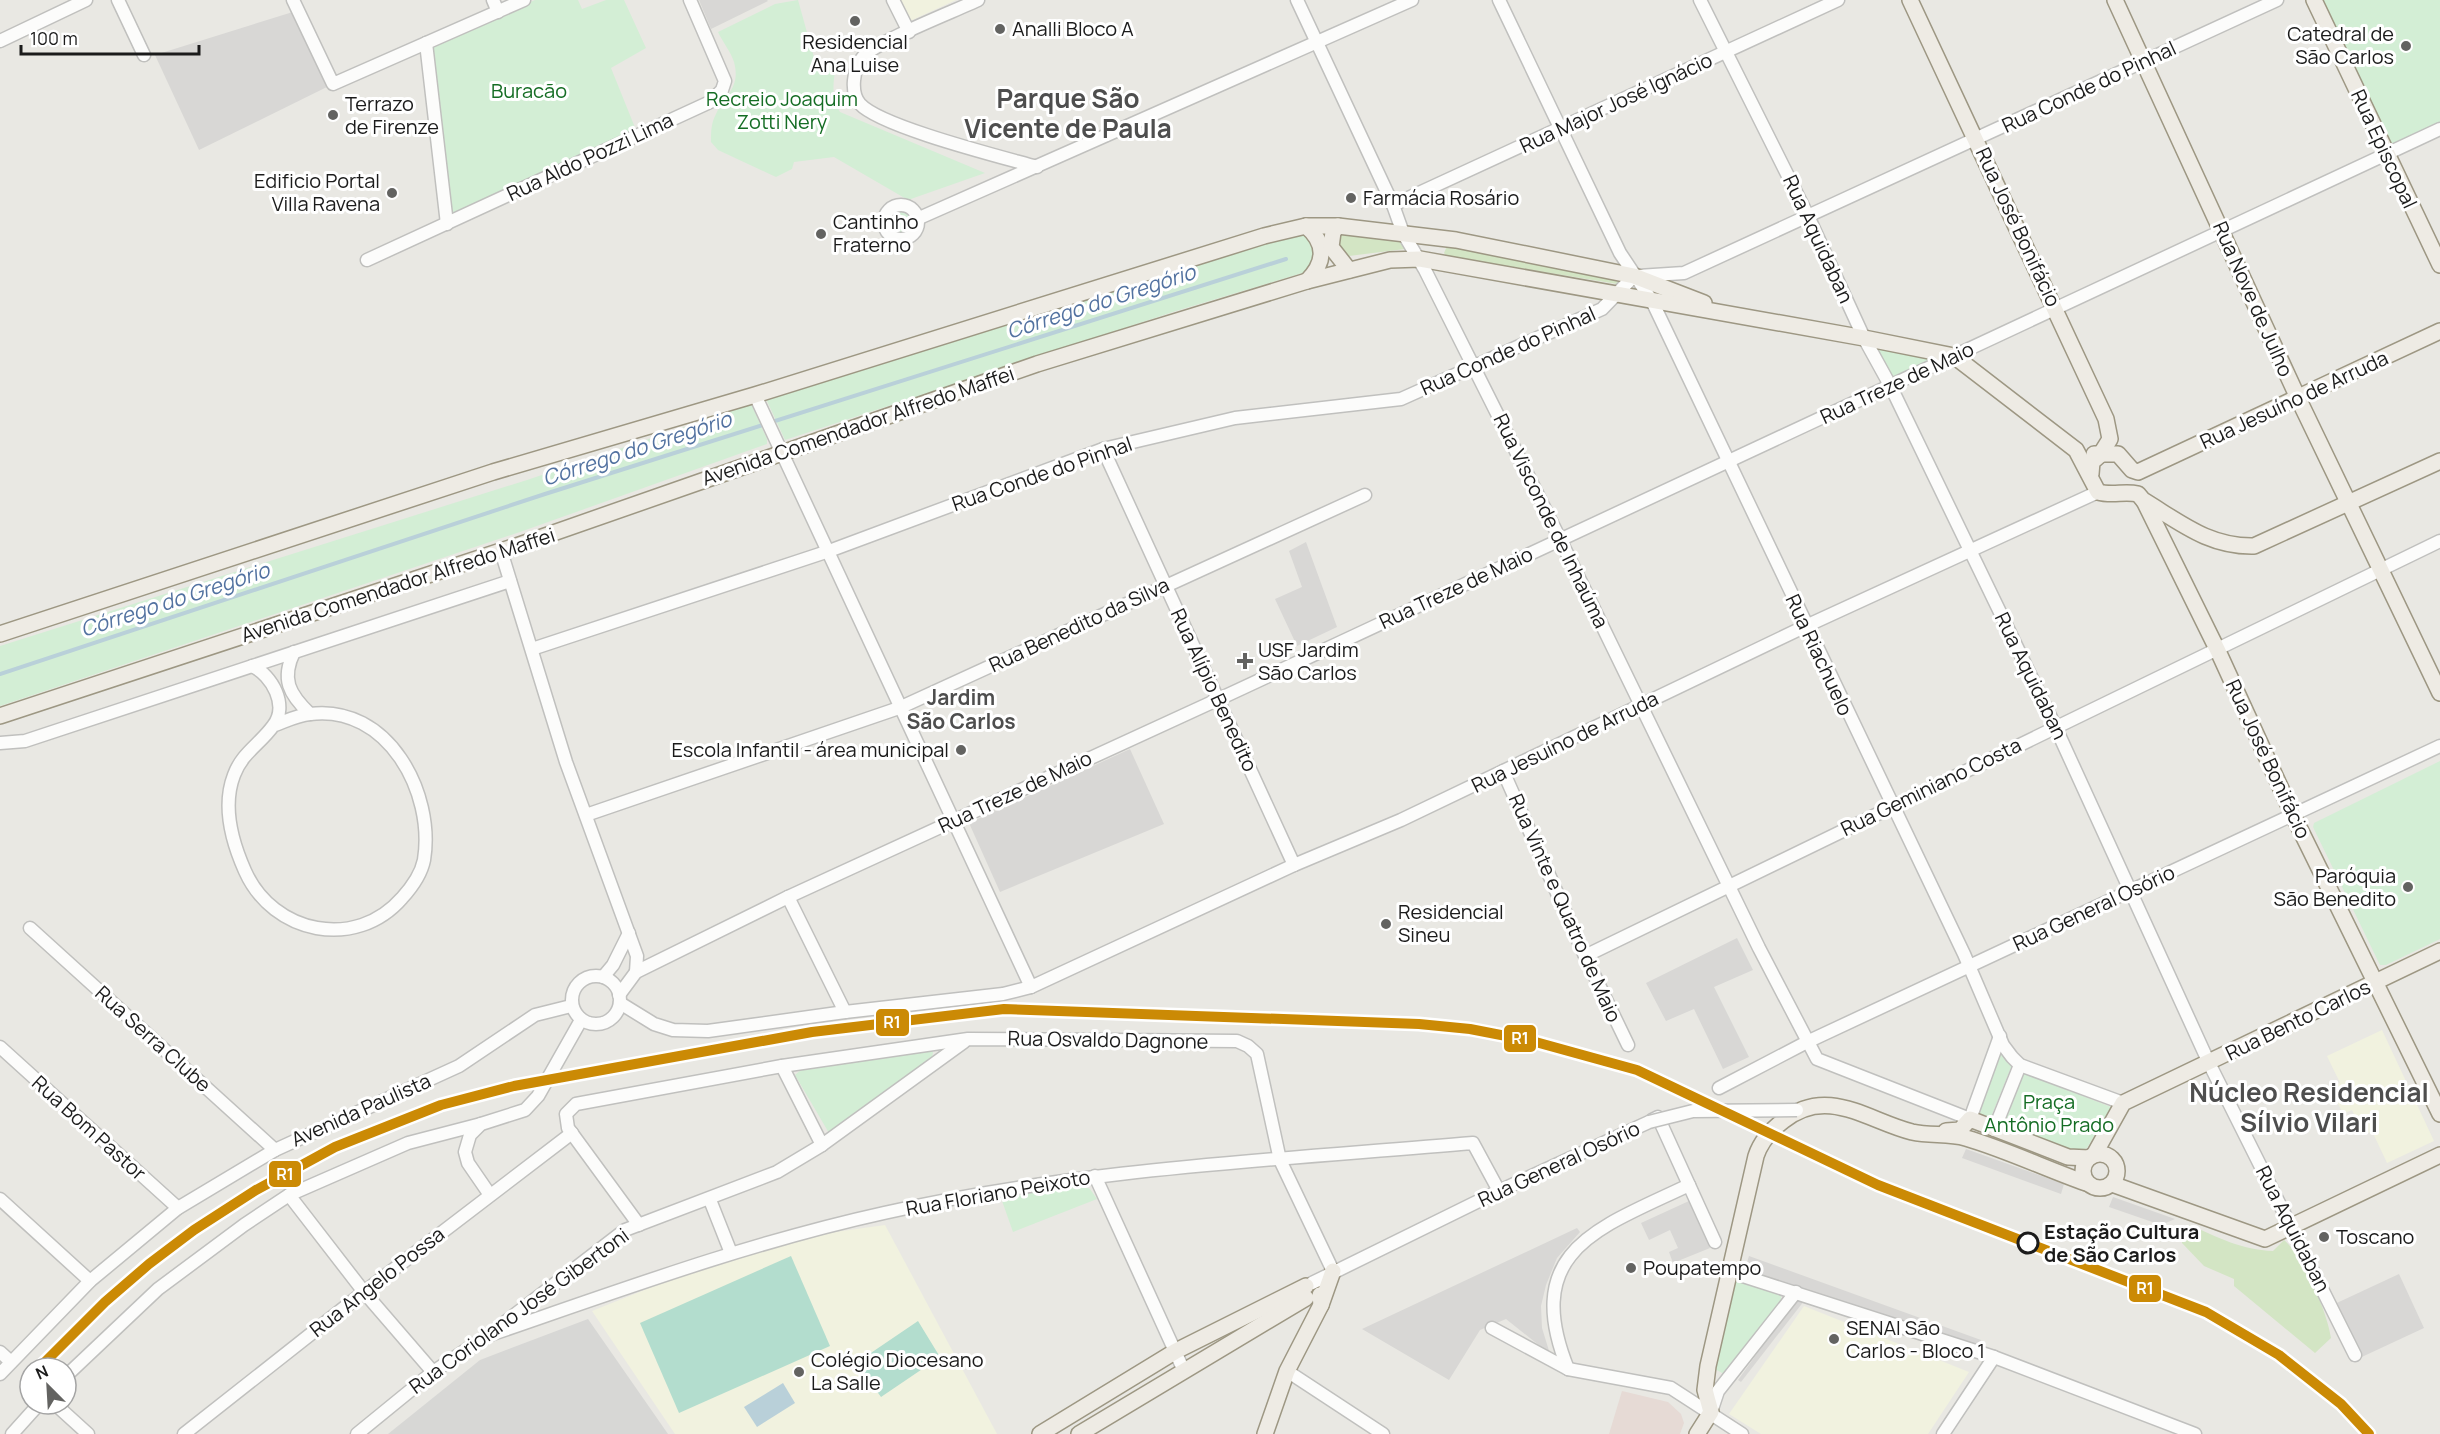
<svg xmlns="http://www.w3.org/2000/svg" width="2440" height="1434" font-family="Manrope,sans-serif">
<rect width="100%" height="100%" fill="#e9e8e3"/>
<g fill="#d8d7d5">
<polygon points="699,0 767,0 768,1 711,29"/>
<polygon points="296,11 333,84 199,150 155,55"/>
<polygon points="1306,542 1337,627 1297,646 1275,599 1302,587 1289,551"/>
<polygon points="1130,749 1164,824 1000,892 969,823"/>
<polygon points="1737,938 1753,970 1714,987 1749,1057 1723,1069 1694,1009 1666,1021 1646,983"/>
<polygon points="1966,1149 2064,1184 2061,1194 1962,1158"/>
<polygon points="2113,1197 2175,1219 2161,1225 2109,1207"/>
<polygon points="1689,1201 1710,1248 1673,1263 1669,1252 1678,1248 1670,1230 1649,1240 1641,1223"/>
<polygon points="1577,1228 1580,1232 1557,1258 1546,1285 1541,1306 1542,1328 1550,1354 1506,1319 1480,1330 1449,1380 1362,1329"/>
<polygon points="1749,1256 1981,1340 1978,1350 1744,1272"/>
<polygon points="2399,1274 2424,1328 2351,1362 2326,1308"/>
<polygon points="1797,1298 1804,1301 1741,1382 1738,1380"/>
</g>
<polygon fill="#e6dad5" points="1622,1391 1668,1402 1681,1414 1684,1423 1680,1434 1609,1434"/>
<g fill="#f1f2df">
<polygon points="900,0 956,0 910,21"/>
<polygon points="2382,1030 2434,1141 2387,1163 2372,1131 2364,1135 2352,1110 2343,1114 2330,1087 2340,1083 2327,1056"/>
<polygon points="885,1225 997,1434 675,1434 592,1311 764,1242"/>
<polygon points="1804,1306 1969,1372 1928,1434 1761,1434 1729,1414"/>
</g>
<polygon fill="#d7d7d5" points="588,1319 668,1434 388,1434 480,1360"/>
<g fill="#d3e5c4">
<polygon points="1342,232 1401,240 1405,249 1349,256 1342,254 1337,239"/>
<polygon points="1447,246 1618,278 1619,281 1617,284 1446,256 1444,253"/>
<path d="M2190,1225C2217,1237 2242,1250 2273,1251L2284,1240C2304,1257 2327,1312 2331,1338L2315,1353L2234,1286V1279L2204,1266L2182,1243L2183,1226Z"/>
</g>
<g fill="#d3eed5">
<polygon points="535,0 578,0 582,9 606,0 624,0 646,48 611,68 636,130 451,217 431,45"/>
<path d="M798,0L815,61L828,58L836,66C833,83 831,96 840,112L985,173L908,200L834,157L794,162L792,169L776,177L718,150L711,142C711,132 711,123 716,114C725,94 741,88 734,62C731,52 722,41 718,32L775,4Z"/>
<polygon points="2320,0 2440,0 2440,122 2388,146"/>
<circle cx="900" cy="222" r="14"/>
<polygon points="1297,232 1307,235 1317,250 1309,271 1176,311 785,440 767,401 767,398"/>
<polygon points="1864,338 1954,356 1891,387"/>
<polygon points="747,406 752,406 767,439 767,444 520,532 0,706 0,646 527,480"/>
<polygon points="2440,761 2440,939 2386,965 2380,965 2313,827 2314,823"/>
<polygon points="2000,1047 2012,1065 1991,1117 1976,1113"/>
<polygon points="928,1049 933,1052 932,1059 829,1133 795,1075 801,1070"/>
<polygon points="2024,1073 2111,1107 2087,1148 2075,1152 2003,1127"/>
<polygon points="1081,1185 1090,1189 1097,1199 1013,1232 1001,1198"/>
<polygon points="1734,1280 1777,1293 1781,1296 1781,1304 1724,1374 1715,1369 1715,1361"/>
</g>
<g fill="#b3ddce">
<polygon points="791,1256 830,1346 679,1413 640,1323"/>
<polygon points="918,1321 940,1357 881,1397 854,1360 859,1361"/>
</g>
<polygon fill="#b9d0d9" points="783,1383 795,1403 757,1427 744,1407"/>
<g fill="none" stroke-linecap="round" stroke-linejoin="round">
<polyline stroke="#b9d0d9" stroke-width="4" points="0,674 545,494 1286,259"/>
<g stroke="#c0c0be" stroke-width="15">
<g id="minor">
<polyline points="118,0 144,55"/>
<polyline points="293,0 333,84 524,0"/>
<polyline points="493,0 498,12"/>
<polyline points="893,0 909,32"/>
<path d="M978,0C955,11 877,41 863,57C853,68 850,93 860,104C881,127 1002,157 1037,167"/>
<polyline points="1297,0 1393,205 1403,233 1425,270 1560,539 1759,948 1817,1059 1970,1119 2000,1036"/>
<polyline points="1499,0 1620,253 1652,301 1964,954 2003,1045 2012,1057 2020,1065 2123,1103"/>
<polyline points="1700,0 1808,216 1864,338 1891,387 2055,726 2209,1063 2355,1355"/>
<polyline points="0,41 86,0"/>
<polyline points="426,43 447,224"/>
<polyline points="1393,205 1838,0"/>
<circle cx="901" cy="222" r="17"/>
<polyline points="917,219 1412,0"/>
<polyline points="367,260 710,102 722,90 725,81 690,0"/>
<polyline points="1638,276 1684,273 2277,0"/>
<polyline points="755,395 1031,987"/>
<polyline points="1103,449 1294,865"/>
<polyline points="501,551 566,762 637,956 636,972"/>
<polyline points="532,649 829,551 1103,449 1235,418 1401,399 1602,309 1634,276"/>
<path d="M294,652C281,679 289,694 310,714"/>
<path d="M252,666C272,675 289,706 273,726C260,744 242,753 234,775C222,806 232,842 245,871C273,934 356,951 402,898C412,887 421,875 424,860C435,793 388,704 310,714C298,715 286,721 275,725"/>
<polyline points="0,743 25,741 510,581"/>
<polyline points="1503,771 1585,956 1628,1045"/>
<polyline points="586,815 899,708 1365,495"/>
<polyline points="788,897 845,1012"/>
<polyline points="30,928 275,1150"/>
<polyline points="1585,956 2440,541"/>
<circle cx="596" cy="1000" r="24"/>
<polyline points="603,977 613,965 629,933"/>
<polyline points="619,995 636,972 788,897 1219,699 2440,129"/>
<polyline points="620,1003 654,1024 673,1030 708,1031 845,1012 1003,994 1031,987 1294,865 1401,820 1806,626 2098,492"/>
<polyline points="0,1047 178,1208"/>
<polyline points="782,1066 822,1145"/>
<polyline points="1719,1088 1807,1042 2440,746"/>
<polyline points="1652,1120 1658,1117 1715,1242"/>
<polyline points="1994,1130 2020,1065"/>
<polyline points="1095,1176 1184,1371"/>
<polyline points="289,1195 364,1292 433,1372"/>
<polyline points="490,1195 468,1163 465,1152 470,1135 481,1124 525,1110 538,1096 581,1020"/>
<polyline points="0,1199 90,1281"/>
<polyline points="710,1200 731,1253"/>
<polyline points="639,1225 568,1128 566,1114 576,1104 782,1066 968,1039 1237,1041 1248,1046 1257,1054 1280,1160 1333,1271"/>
<polyline points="1743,1276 1994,1357 2195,1434"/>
<polyline points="1312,1283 1499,1191 1649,1122"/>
<polyline points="1492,1328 1568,1369 1671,1388 1742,1434"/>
<path d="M487,1336C618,1291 748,1243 884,1213C1077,1169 1276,1160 1473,1143L1499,1191"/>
<polyline points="0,1352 11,1362"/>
<path d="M1568,1369C1520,1250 1599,1228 1689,1185"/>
<polyline points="1287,1371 1383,1434"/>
<polyline points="0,1374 90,1281 178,1208 275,1150 459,1066 535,1015 571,1006"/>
<polyline points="66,1376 158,1289 244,1225 289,1195 408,1143 481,1124"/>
<polyline points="55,1404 88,1434"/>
<polyline points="1711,1412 1718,1391 1796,1292"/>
<polyline points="12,1434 39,1404"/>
<polyline points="184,1434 364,1292 572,1133"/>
<polyline points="357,1434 433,1372 487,1336 625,1230 777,1172 822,1145 964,1042"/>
<polyline points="1943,1434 1994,1357"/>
</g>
</g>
<g stroke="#9d9783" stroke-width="18">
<g id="major">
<polyline points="1910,0 2106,419 2110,439 2100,455 2092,462 2091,474"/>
<polyline points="2115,0 2298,398 2440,693"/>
<polyline points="2314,0 2440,265"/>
<path d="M1306,226C1327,244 1325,263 1307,281"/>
<polyline points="1338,226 1333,232 1331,247 1349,270"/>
<polyline points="2094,454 2118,454 2132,470 2138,472 2440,331"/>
<polyline points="2144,501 2218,651 2293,815 2440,1114"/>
<polyline points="0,634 493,472 755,395 1264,236 1306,226 1338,226 1456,240 1634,276 1704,303"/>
<path d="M0,716L519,545L1037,364L1307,281L1390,260L1420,259L1864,338L1954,356L2076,450L2098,492C2112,496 2124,491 2138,494L2143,500C2181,523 2209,547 2254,546L2440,461"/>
<polyline points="1946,1131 1960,1130 1970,1119 2068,1157 2089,1158"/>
<circle cx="2100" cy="1171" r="17"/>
<polyline points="2094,1155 2123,1103 2440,951"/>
<polyline points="2112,1184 2265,1239 2440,1155"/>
<polyline points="1321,1305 1333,1271"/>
<polyline points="1040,1434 1176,1351 1306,1286"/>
<polyline points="1079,1434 1306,1298"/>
<polyline points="1265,1434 1287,1371 1321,1305 1320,1295"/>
<path d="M1697,1434L1711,1412L1705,1390L1708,1366L1756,1156C1761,1141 1771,1130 1783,1121C1827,1085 1868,1121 1912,1132C1930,1136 1949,1133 1966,1138C2007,1150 2046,1169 2086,1183"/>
</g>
</g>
<use href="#minor" stroke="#fcfcfb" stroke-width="12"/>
<use href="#major" stroke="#eeebe4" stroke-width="15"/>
<g stroke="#c0c0be" stroke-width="15" stroke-linecap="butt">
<polyline id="minor-bridge" points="1649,1122 1693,1111 1797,1110"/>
</g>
<use href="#minor-bridge" stroke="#fcfcfb" stroke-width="12"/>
<g stroke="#fff" stroke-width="15">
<polyline id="rail-1" points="39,1368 105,1302 149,1264 194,1230 256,1190 335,1147 441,1105 514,1086 812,1032 1004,1009 1419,1024 1470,1029 1532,1041 1637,1070 1878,1185 2206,1312 2279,1355 2341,1404 2369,1434"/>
</g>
<use href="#rail-1" stroke="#cb8a05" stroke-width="10"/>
</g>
<g fill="#636361" stroke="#fff" stroke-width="2">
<circle cx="855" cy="21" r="6"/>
<circle cx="1000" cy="29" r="6"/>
<circle cx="2406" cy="46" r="6"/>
<circle cx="333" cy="115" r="6"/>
<circle cx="392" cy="193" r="6"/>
<circle cx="1351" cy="198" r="6"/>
<circle cx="821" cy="234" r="6"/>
<path d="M1242 652h6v6h6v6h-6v6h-6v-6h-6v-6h6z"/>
<circle cx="961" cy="750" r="6"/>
<circle cx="2408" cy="887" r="6"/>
<circle cx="1386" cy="924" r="6"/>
<circle cx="2324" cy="1237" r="6"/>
<circle cx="1631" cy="1268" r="6"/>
<circle cx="1834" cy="1339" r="6"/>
<circle cx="799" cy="1372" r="6"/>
</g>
<circle fill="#fff" stroke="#1b1b1b" stroke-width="3" cx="2028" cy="1243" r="10"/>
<g text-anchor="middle" stroke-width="6" stroke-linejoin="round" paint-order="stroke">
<g font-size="20" fill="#1b1b1b" stroke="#fff" text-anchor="start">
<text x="1012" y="36">Analli Bloco A</text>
<text x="2394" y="41" text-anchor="end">Catedral de<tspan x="2394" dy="23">São Carlos</tspan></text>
<text x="855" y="49" text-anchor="middle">Residencial<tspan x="855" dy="23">Ana Luise</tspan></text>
<text x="345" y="111">Terrazo<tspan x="345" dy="23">de Firenze</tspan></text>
<text x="380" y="188" text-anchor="end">Edificio Portal<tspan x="380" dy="23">Villa Ravena</tspan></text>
<text x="1363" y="205">Farmácia Rosário</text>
<text x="833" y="229">Cantinho<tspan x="833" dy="23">Fraterno</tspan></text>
<text x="1258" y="657">USF Jardim<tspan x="1258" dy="23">São Carlos</tspan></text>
<text x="949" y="757" text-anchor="end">Escola Infantil - área municipal</text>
<text x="2396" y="883" text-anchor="end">Paróquia<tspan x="2396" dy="23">São Benedito</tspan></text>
<text x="1398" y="919">Residencial<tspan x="1398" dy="23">Sineu</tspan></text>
<text x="2336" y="1244">Toscano</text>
<text x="1643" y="1275">Poupatempo</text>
<text x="1846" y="1335">SENAI São<tspan x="1846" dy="23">Carlos - Bloco 1</tspan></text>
<text x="811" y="1367">Colégio Diocesano<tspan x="811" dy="23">La Salle</tspan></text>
</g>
<g font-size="20" fill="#1b1b1b" stroke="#fff">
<text transform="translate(2089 87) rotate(-25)" y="7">Rua Conde do Pinhal</text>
<text transform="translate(1616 103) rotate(-25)" y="7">Rua Major José Ignácio</text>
<text transform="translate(2384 149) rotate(65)" y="7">Rua Episcopal</text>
<text transform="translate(590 157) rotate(-25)" y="7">Rua Aldo Pozzi Lima</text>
<text transform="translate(2018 227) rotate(65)" y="7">Rua José Bonifácio</text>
<text transform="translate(1818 239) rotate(65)" y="7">Rua Aquidaban</text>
<text transform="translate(2253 299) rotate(66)" y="7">Rua Nove de Julho</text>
<text transform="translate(1508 351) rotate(-24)" y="7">Rua Conde do Pinhal</text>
<text transform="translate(1897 383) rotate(-25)" y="7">Rua Treze de Maio</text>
<text transform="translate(2294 400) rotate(-25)" y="7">Rua Jesuíno de Arruda</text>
<text transform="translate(858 426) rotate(-19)" y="7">Avenida Comendador Alfredo Maffei</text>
<text transform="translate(1042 474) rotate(-19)" y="7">Rua Conde do Pinhal</text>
<text transform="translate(1551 521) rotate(64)" y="7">Rua Visconde de Inhaúma</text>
<text transform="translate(398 585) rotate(-18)" y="7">Avenida Comendador Alfredo Maffei</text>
<text transform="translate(1456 588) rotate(-25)" y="7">Rua Treze de Maio</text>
<text transform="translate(1079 625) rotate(-25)" y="7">Rua Benedito da Silva</text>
<text transform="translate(1819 655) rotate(65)" y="7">Rua Riachuelo</text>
<text transform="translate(2031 676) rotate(64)" y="7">Rua Aquidaban</text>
<text transform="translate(1214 690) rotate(65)" y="7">Rua Alípio Benedito</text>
<text transform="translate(1565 742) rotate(-26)" y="7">Rua Jesuíno de Arruda</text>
<text transform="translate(2268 759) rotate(65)" y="7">Rua José Bonifácio</text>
<text transform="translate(1931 787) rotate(-26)" y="7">Rua Geminiano Costa</text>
<text transform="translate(1015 792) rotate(-25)" y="7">Rua Treze de Maio</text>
<text transform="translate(1565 908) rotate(66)" y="7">Rua Vinte e Quatro de Maio</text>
<text transform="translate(2094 908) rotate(-25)" y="7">Rua General Osório</text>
<text transform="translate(2298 1020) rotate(-26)" y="7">Rua Bento Carlos</text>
<text transform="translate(153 1039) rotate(42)" y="7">Rua Serra Clube</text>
<text transform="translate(1108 1040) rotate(1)" y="7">Rua Osvaldo Dagnone</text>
<text transform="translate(361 1110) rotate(-24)" y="7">Avenida Paulista</text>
<text transform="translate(89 1128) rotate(42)" y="7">Rua Bom Pastor</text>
<text transform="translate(1559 1164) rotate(-25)" y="7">Rua General Osório</text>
<text transform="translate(998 1193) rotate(-10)" y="7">Rua Floriano Peixoto</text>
<text transform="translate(2293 1229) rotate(63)" y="7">Rua Aquidaban</text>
<text transform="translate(377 1282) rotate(-38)" y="7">Rua Angelo Possa</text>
<text transform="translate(519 1311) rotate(-36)" y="7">Rua Coriolano José Gibertoni</text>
</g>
<g font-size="20" fill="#156d24" stroke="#fff">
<text x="529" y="98">Buracão</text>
<text x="782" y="106">Recreio Joaquim<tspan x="782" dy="23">Zotti Nery</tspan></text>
<text x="2049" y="1109">Praça<tspan x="2049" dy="23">Antônio Prado</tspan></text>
</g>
<g font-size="20" font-weight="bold" fill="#1b1b1b" stroke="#fff" text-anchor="start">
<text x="2044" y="1239">Estação Cultura<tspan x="2044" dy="23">de São Carlos</tspan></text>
</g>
<g font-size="21" font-style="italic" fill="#5272a0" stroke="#fff">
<text transform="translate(1101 302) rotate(-18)" y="7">Córrego do Gregório</text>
<text transform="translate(637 449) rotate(-18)" y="7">Córrego do Gregório</text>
<text transform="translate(175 600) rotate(-18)" y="7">Córrego do Gregório</text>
</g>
<g font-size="21" font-weight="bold" fill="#4e4e4e" stroke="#fff">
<text x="961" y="705">Jardim<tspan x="961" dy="24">São Carlos</tspan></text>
</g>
<g font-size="26" font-weight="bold" fill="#4e4e4e" stroke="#fff">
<text x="1068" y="108">Parque São<tspan x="1068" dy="30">Vicente de Paula</tspan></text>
<text x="2309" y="1102">Núcleo Residencial<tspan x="2309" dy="30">Sílvio Vilari</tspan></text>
</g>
</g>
<g stroke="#fff" stroke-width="2">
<rect x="875" y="1008" width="35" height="29" rx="6" fill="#cb8a05"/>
<rect x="1503" y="1024" width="34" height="29" rx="6" fill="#cb8a05"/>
<rect x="268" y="1160" width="34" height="28" rx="6" fill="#cb8a05"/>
<rect x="2128" y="1274" width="34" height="29" rx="6" fill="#cb8a05"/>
</g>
<g font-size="16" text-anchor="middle" font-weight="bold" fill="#fff">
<text x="892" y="1028">R1</text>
<text x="1520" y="1044">R1</text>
<text x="285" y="1180">R1</text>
<text x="2145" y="1294">R1</text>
</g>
<g transform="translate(48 1386) rotate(336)"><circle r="28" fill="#ffffff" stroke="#a4a4a4" stroke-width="1.5"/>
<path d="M0-4.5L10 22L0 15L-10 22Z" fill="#636361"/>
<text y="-9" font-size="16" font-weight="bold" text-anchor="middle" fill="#1b1b1b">N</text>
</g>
<path d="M21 45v9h178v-9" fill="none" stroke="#1b1b1b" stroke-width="3"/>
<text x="30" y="45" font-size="18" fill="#1b1b1b" stroke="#ffffff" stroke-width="4.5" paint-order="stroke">100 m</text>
</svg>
